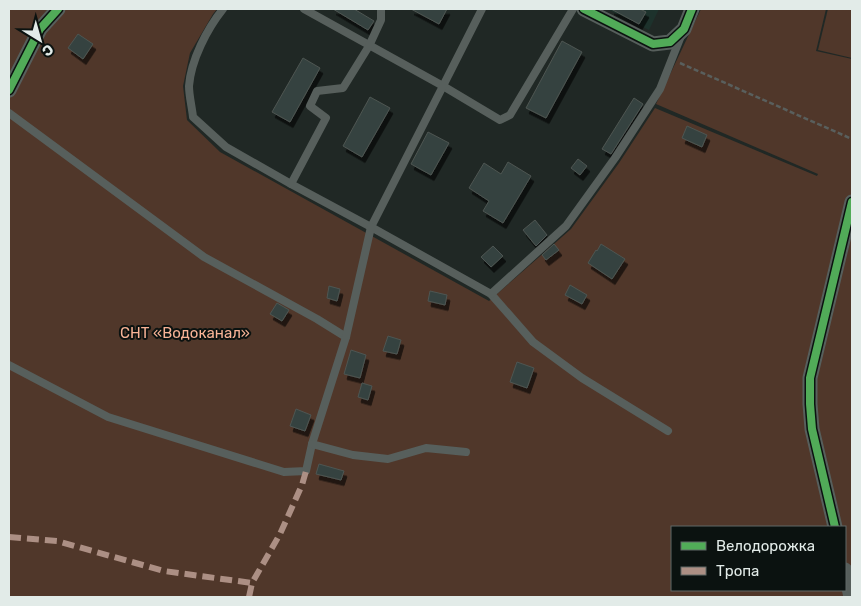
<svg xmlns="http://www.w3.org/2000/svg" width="861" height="606" font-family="Rubik,sans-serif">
<defs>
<filter id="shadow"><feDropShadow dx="3" dy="5.5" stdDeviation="0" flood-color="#0009"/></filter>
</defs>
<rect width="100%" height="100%" fill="#202825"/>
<polygon fill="#1d322c" points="607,9 659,9 649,30"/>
<g fill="#50372a" fill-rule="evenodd">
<path d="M9,9H217L213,14L190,53L183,86L187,120L220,152L489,301L571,229L619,163L655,108L817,176L818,174L656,104L701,9H826L816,51L852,59V597H9ZM672,527H845V590H672Z"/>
<polygon points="828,9 852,9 852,58 818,50"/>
</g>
<g fill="#35433f" stroke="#4e5552" filter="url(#shadow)">
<polygon points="333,9 354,9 374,21 368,30"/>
<polygon points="411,9 447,9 439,24"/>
<polygon points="611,9 640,9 646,12 639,24"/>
<polygon points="78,34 93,44 83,59 68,48"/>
<polygon points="562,41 582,52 546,118 526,108"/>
<polygon points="303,58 320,68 290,122 272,112"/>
<polygon points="370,97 390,108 362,157 343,146"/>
<polygon points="634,98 643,104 611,154 602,149"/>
<polygon points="687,126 707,135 702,147 682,138"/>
<polygon points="428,132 449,143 431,175 411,164"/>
<polygon points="578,159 587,166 580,175 571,168"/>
<polygon points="508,162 531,176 503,223 483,211 489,201 469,188 484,163 501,174"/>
<polygon points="535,220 547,235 536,246 523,230"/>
<polygon points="554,244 559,250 546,260 542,255"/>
<polygon points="601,244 625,259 612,279 588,263 596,250 597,251"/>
<polygon points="493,246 503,256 491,267 481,257"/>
<polygon points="570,285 587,295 582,304 565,295"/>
<polygon points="329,286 340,289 337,301 327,298"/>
<polygon points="430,291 447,295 445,305 428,301"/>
<polygon points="277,303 289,310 282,321 270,314"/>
<polygon points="388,336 401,340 397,354 383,351"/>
<polygon points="351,350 366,355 360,378 344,374"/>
<polygon points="517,362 534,368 527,388 510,382"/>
<polygon points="362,383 372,386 368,400 358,397"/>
<polygon points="296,409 311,415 305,431 290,426"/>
<polygon points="319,464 344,471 341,480 316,474"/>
</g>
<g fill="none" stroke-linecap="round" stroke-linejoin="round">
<polyline stroke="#595f5d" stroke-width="2.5" stroke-dasharray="5 2.5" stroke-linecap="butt" points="680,63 852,139"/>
<g stroke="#575f5c" stroke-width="8">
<path d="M223,9C207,29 191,60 189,86C189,96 192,107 193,117L226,147L291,184"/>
<polyline points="304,9 443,86 500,120 510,115 573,9"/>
<polyline points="381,9 381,20 369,46 343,88 317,91 310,106 326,118 291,184 371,227 443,86 482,9"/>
<polyline points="9,113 204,257 317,319 346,337"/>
<polyline points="491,294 533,342 582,378 668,431"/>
<polyline points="9,365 108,417 284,472 306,471 312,444 346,337 371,227 491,294 566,226 615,158 660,89 681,36"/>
<polyline points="312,444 353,455 388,459 426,448 466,452"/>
</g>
<g stroke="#575f5c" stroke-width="15">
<polyline points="584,9 653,44 670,42 684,29 692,9"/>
<polyline points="9,90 40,29 58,9"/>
<polyline points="835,527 812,429 810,404 810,378 852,202"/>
<polyline points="845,570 851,597"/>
</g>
<g stroke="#ac8f84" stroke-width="6" stroke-dasharray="12 6" stroke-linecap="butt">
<polyline points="9,537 57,541 164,571 252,583"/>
<polyline points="249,597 252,583 280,534 302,485 306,471"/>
</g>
<g stroke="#0b1210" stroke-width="11">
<g id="cycleway">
<polyline points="584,9 653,44 670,42 684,29 692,9"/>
<polyline points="9,90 40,29 58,9"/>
<polyline points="835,527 812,429 810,404 810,378 852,202"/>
</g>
</g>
<use href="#cycleway" stroke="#51ab58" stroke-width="8"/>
</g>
<g text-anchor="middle" stroke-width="4" stroke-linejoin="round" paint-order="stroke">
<g font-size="15" fill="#f8b396" stroke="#0b1210">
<text x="185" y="338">СНТ «Водоканал»</text>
</g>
</g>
<rect width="861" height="606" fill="none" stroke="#e2ebe8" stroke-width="20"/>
<rect x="671" y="526" width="175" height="65" fill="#0b1210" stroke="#616966"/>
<rect x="681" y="542" width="25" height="8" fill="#51ab58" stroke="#616966"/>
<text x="716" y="551" font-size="15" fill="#e2ebe8">Велодорожка</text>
<rect x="681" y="567" width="25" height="8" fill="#ac8f84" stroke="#616966"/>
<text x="716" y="576" font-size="15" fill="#e2ebe8">Тропа</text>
<g transform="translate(40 40) rotate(143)" stroke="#0b1210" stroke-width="4" paint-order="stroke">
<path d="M0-4L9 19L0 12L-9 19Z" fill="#e2ebe8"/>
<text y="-8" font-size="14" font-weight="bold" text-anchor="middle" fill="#e2ebe8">С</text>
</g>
</svg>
